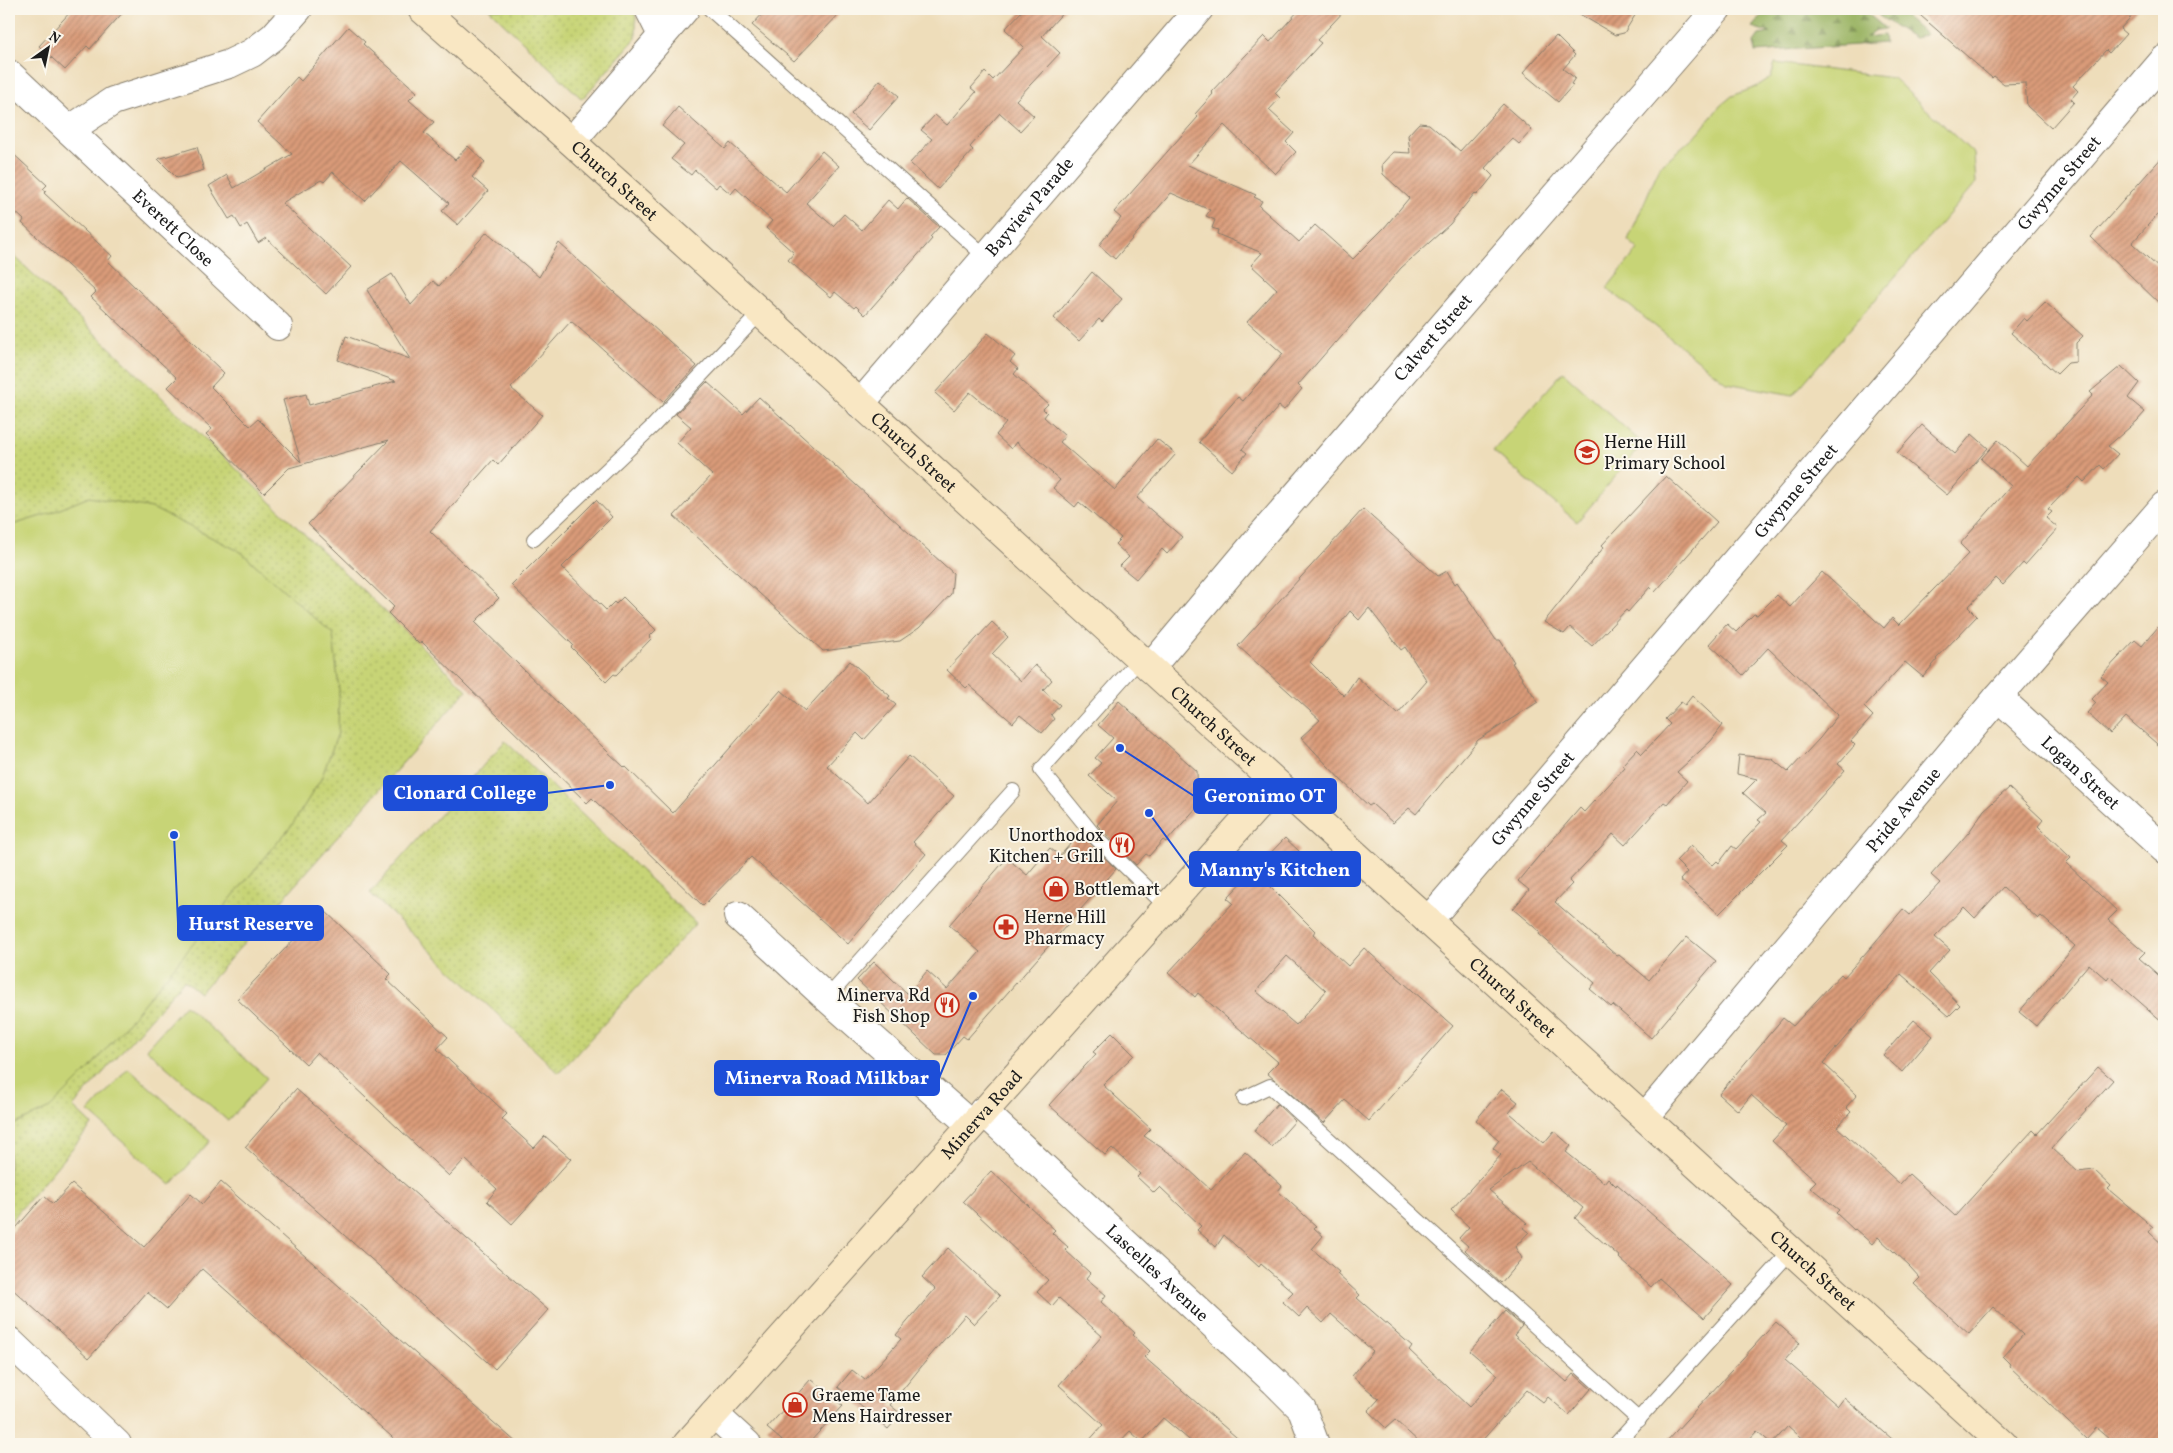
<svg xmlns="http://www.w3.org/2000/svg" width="2173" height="1453" font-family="Vollkorn,serif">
<defs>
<pattern id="grass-dots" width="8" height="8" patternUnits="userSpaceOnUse" patternTransform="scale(1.25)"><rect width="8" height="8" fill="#c7d476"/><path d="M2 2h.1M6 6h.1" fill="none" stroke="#aab566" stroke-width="1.8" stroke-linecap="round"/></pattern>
<pattern id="forest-firs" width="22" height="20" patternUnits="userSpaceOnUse" patternTransform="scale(1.25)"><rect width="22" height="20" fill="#9db667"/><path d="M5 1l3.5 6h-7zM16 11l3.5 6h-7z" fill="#7f9354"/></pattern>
<pattern id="building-hatch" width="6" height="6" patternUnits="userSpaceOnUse" patternTransform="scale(1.25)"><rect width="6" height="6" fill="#da9b79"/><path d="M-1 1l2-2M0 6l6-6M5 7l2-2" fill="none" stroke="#b07e62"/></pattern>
</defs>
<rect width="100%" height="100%" fill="#fbf7ec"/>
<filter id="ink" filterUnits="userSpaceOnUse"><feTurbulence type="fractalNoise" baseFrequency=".02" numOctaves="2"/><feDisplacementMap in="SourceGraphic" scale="10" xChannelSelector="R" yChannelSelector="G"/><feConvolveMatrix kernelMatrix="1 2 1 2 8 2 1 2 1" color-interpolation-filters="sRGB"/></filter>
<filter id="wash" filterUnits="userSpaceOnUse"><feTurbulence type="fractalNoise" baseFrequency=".0096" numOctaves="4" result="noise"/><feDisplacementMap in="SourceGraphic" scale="20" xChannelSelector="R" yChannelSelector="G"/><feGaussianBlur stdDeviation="1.12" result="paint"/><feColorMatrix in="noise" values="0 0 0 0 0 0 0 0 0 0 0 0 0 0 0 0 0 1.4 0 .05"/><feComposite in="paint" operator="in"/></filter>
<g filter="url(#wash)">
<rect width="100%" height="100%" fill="#eeddba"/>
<g fill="url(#grass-dots)" stroke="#727849">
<polygon points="489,9 633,9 636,18 636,38 582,99"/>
<polygon points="9,251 467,690 200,993 184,980 73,1107 92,1125 9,1223"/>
<polygon points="505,741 696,923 559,1073 370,893"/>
</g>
<g fill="url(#forest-firs)" stroke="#5c6942">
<polygon points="1768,9 1862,9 1886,29 1876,30 1866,37 1884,35 1885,43 1755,52 1754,42 1759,35 1770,33 1752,27"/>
<polygon points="1880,9 1897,9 1926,35 1914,38 1879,16 1881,10"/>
</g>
<g fill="#c7d476" stroke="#727849">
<polygon points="1775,63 1893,78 1974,154 1976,183 1793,395 1727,383 1607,288 1638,249 1628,240 1660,166 1699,132 1720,106 1732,96 1756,87 1771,77"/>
<polygon points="1563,372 1643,444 1577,522 1493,451"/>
<polygon points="89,497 152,508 241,552 333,634 339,690 338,733 321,779 292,825 90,1068 50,1108 9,1127 9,526 48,514"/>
<polygon points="185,1005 267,1078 228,1121 146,1049"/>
<polygon points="128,1068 210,1141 171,1185 89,1112"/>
</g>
<g id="blocks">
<g fill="url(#building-hatch)" fill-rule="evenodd">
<polygon points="73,9 126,9 90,49 87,46 65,70 39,46"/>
<polygon points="767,9 844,9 794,61 752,25"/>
<polygon points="1024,9 1066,9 1042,36 1060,53 1016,100 1034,116 1020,131 1000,113 970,147 973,150 938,189 910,163 932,139 921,130 935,115 947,125 976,92 971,88 985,72 993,80 1024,47 1005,29"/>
<polygon points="1300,9 1346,9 1317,40 1321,43 1275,93 1280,98 1269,110 1294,133 1286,142 1296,152 1275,174 1224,125 1188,165 1256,195 1254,197 1262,201 1259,206 1299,242 1315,225 1353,259 1384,228 1409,198 1383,174 1382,164 1393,152 1410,153 1408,135 1419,123 1429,124 1460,151 1503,104 1532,130 1519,144 1512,138 1485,168 1493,176 1485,186 1477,195 1475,193 1450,224 1401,268 1336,343 1335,342 1298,385 1302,389 1284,410 1279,406 1242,449 1247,453 1232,471 1199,442 1238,397 1243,401 1283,354 1247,322 1277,289 1251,265 1262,253 1217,234 1218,230 1212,228 1215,220 1206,216 1210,210 1171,193 1115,259 1099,245 1121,218 1114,212 1198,117 1195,114 1213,94 1211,92 1264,36 1270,42"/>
<polygon points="1571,9 1639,9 1624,33 1615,35"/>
<polygon points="1913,9 2138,9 2120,29 2126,34 2109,53 2106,50 2073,86 2078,91 2071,99 2074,102 2051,128 2027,106 2025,83 2004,84 1994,76 1992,78"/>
<polygon points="348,27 365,42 363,44 417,92 409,100 434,122 424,133 455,160 468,146 485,162 472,177 488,191 458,225 442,211 449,203 401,161 365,201 333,172 324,182 321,180 282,203 351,267 326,294 266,238 258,243 247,224 241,228 234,216 229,219 209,186 227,175 234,188 292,154 257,122 297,77 301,81"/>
<polygon points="1556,36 1575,55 1563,69 1575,78 1571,84 1573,85 1558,102 1523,73"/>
<polygon points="880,80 899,96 869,130 851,114"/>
<polygon points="678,107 725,149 730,143 786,192 822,151 839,166 806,203 833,226 844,214 862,230 888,200 898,209 907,198 939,227 930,237 932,239 865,315 856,306 854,308 835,292 831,297 788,260 794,253 766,228 772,221 736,188 731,194 719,184 716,188 695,170 691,175 671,159 684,145 662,126"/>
<polygon points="197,147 204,170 177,178 158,159"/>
<polygon points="9,150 47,185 43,189 46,191 44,193 112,256 108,261 224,373 211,387 250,426 258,419 301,462 283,400 306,394 309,405 396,381 338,360 346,336 410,359 367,290 392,274 411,305 433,281 439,286 487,232 539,277 559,243 697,366 663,402 571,321 511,388 542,415 498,465 493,460 430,531 499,598 475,622 608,752 624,767 625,766 673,813 781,690 805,711 850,661 890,696 888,698 896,705 864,740 857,733 827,766 868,803 909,756 954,796 913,842 926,854 848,944 751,857 703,906 592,798 587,803 422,642 419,644 388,613 394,607 308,524 389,440 289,468 264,493 206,434 212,429 168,387 177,378 91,297 96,292 22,223 24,220 9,206"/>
<polygon points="2164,155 2164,207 2132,243 2164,273 2164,308 2091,237"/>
<polygon points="1092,272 1122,299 1102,322 1099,319 1079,341 1054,318"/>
<polygon points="2045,302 2083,336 2076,343 2076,362 2068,363 2057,374 2011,333 2024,318 2027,321"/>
<polygon points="988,333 1015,356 1010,362 1018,369 1014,374 1048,404 1043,409 1047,413 1044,417 1065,436 1060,442 1115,490 1157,439 1176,454 1137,498 1182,537 1167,554 1162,549 1136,579 1120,566 1129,557 1115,544 1121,538 1079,502 1075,507 1053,488 1060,480 1016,442 1011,449 996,435 1006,423 970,392 954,410 935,393"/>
<polygon points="2121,366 2139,383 2128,398 2145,412 2137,421 2108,446 2118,454 2104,469 2100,465 2084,482 2079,477 2048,509 2052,512 2046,518 2058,528 2025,565 2023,563 2003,585 1996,578 1968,607 1977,616 1936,659 1937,660 1923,677 1905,662 1864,707 1873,716 1851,741 1855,745 1838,764 1845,770 1782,840 1788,845 1719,914 1680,880 1687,872 1676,861 1691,845 1713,865 1717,861 1719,863 1732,846 1736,849 1761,822 1758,820 1766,813 1743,793 1757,779 1737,774 1739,755 1772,759 1788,772 1820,738 1838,715 1768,648 1743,675 1709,644 1727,624 1736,632 1754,614 1757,615 1777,595 1790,607 1822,572 1884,628 1892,618 1899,625 1969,553 1960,544 2011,486 1981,459 1998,440 2027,466 2093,395 2090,392"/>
<polygon points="707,382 743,414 759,397 953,573 951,594 919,628 900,641 823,651 674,516 712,475 677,443 691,427 676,414"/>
<polygon points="1922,425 1955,454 1972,434 1988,448 1947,495 1897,453"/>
<polygon points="1666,476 1717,522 1655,592 1650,587 1628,612 1626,610 1592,646 1570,627 1564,634 1544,622 1604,547 1602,545"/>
<polygon points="596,500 612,517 562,567 606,610 614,602 616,604 623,597 656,630 649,637 651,639 616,675 614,674 606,682 571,647 573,645 511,585"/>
<path d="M1363,509L1438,576L1447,571L1455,584L1457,582L1496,640H1500L1514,662L1512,663L1538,702L1478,740L1416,814L1409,808L1393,823L1372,804L1369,806L1341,780L1301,737L1320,720L1238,646ZM1369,608L1401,650L1405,647L1427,681L1398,714L1357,677L1344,696L1310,662L1350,611L1359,620Z"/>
<polygon points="2164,620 2164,750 2126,717 2110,734 2087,713 2096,703 2092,699 2108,682 2101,676 2135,640 2142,646"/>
<polygon points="992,622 1008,637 992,654 1021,681 1035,665 1052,680 1043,690 1060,705 1051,715 1054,719 1042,733 1020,715 1013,723 969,685 966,688 947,670"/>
<polygon points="1692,696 1723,725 1711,741 1677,772 1687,781 1667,804 1664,802 1625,845 1613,834 1569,881 1572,884 1555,902 1617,956 1619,955 1649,980 1687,937 1716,961 1651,1038 1613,1005 1611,1007 1590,989 1595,983 1539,934 1540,932 1513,909 1529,890 1518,881 1548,845 1580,808 1584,812 1625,767 1622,765 1637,749 1642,754 1670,724 1665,719 1681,702 1685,705"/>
<polygon points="1119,701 1197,771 1198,806 1166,842 1163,840 1149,856 1146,854 1136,865 1097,825 1117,801 1089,776 1101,763 1095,758 1113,738 1098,725"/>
<polygon points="2009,788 2043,820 2038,826 2071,858 2066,863 2117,911 2108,920 2145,952 2139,958 2164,980 2164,1023 2110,976 2107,980 2089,964 2036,1026 2019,1012 2075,946 2041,916 2038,919 2003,887 1975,918 1964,907 1935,937 1950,950 1929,973 1960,1005 1949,1016 1901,974 1823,1063 1857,1095 1846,1107 1851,1112 1837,1127 1900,1184 1909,1174 1955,1216 2033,1130 2037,1134 2098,1067 2113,1080 2052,1148 2078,1172 2094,1170 2111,1186 2108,1189 2153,1227 2149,1232 2164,1246 2164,1444 2115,1444 2096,1428 2086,1439 2009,1366 2010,1364 2003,1357 2023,1335 1993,1307 1969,1334 1914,1284 1920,1278 1910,1267 1878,1237 1872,1244 1855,1229 1854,1230 1836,1213 1839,1210 1810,1187 1816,1181 1772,1141 1786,1126 1751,1095 1738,1111 1719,1094 1783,1018 1793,1026 1841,974 1844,977 1871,947 1903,909 1910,915 1940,883 1931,875 1969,832 1984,810"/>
<polygon points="1077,836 1082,840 1084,837 1116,869 967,1039 963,1036 946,1055 936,1055 857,980 874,962 908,994 927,971 947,989 980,952 949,925 1007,858 1027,875 1050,848 1060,856"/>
<path d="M1285,838L1299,851L1268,884L1315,931L1313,934L1348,966L1364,948L1453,1026L1369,1121L1345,1100L1324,1123L1267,1073L1278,1062L1198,993L1195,997L1168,973L1233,903L1227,898ZM1287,956L1326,991L1296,1025L1256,991Z"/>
<polygon points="323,909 391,974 386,979 448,1037 437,1049 507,1114 502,1119 534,1148 545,1136 571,1159 512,1224 487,1201 497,1189 465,1159 449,1176 317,1052 306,1064 237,999"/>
<polygon points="1914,1020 1933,1036 1902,1072 1883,1055"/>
<polygon points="1112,1033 1134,1055 1103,1085 1151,1129 1144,1136 1174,1156 1211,1190 1245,1152 1282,1186 1278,1191 1316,1226 1314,1228 1323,1236 1312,1249 1339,1272 1337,1274 1360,1295 1357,1298 1412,1346 1409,1350 1469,1407 1498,1375 1470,1351 1505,1311 1522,1326 1514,1335 1567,1382 1574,1374 1591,1389 1569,1415 1548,1397 1543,1403 1527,1390 1479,1444 1421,1444 1395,1420 1386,1428 1368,1411 1379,1399 1352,1376 1373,1351 1331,1314 1323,1323 1307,1308 1299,1317 1283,1302 1293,1292 1261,1264 1259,1267 1224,1235 1216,1247 1197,1230 1201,1226 1160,1187 1154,1193 1137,1177 1140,1174 1112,1148 1105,1155 1049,1105 1096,1054 1093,1052"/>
<polygon points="296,1089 548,1310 495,1369 245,1147"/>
<polygon points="1502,1089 1518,1102 1509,1113 1544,1143 1554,1131 1571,1146 1566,1152 1604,1183 1608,1178 1616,1186 1617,1184 1733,1285 1704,1318 1659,1278 1651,1287 1619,1258 1620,1257 1575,1218 1583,1208 1528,1162 1489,1190 1527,1223 1523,1227 1529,1232 1515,1247 1522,1258 1501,1283 1465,1250 1468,1246 1459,1238 1469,1227 1451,1210 1501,1155 1493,1148 1499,1140 1476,1120"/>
<polygon points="1277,1104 1295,1121 1272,1147 1254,1131"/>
<polygon points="991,1171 1055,1230 1052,1233 1068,1247 1065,1250 1090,1273 1086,1278 1106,1295 1101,1302 1135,1333 1133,1335 1150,1351 1144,1357 1244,1444 1194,1444 1163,1418 1142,1442 1130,1431 1118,1444 1086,1444 1103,1425 1059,1385 1102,1336 1059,1298 1052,1306 1037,1292 1048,1280 963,1201"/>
<polygon points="221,1182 518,1444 400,1444 202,1269 167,1309 147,1292 89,1358 9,1286 9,1236 44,1196 53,1204 72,1184 144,1247 191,1194 202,1204"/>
<polygon points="948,1248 1000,1296 974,1324 965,1315 930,1356 890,1405 901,1414 888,1429 838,1387 852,1370 865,1380 901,1339 896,1335 935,1289 922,1277"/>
<polygon points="1776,1322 1800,1343 1785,1360 1838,1406 1844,1398 1898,1444 1808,1444 1788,1426 1772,1444 1757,1431 1745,1444 1664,1444"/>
<polygon points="811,1379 843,1406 808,1444 786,1444 767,1428"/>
</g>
</g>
</g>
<g filter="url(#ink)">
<use href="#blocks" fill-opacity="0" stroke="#857c6b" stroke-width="1"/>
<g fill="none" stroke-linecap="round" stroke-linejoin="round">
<g stroke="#857c6b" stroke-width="16">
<g id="lane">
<polyline points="710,9 986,257"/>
<polyline points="534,539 653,426 760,313"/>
<polyline points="1140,659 1041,770 1097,839 1167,907"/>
<polyline points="827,998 1013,791"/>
<polyline points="1244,1098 1270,1086 1639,1420"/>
<polyline points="1616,1444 1792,1250"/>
</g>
</g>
<g stroke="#857c6b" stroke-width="30">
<g id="street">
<polyline points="649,9 662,35"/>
<path id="s1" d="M9,74L278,326"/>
<polyline points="69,130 113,101 229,64 252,53 273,37 298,9"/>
<polyline points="572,141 685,9"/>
<path id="s2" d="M860,404L1199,9"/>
<path id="s3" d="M1150,668L1261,536L1717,9"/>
<path id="s4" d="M1998,697L2164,849"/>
<polyline points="738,916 827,998 971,1125"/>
<path id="s5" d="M1428,921L2164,60"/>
<path id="s6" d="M983,1111L1275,1382L1302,1409L1315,1444"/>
<path id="s7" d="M1646,1116L1998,697L2164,506"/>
<polyline points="9,1341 117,1444"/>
<polyline points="714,1414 747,1444"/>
</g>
</g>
<g stroke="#857c6b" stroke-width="30">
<g id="secondary">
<path id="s8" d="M422,9C701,255 974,508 1249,758C1500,987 1753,1214 2003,1444"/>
<path id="s9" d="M687,1444L1277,784"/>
</g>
</g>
<use href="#lane" stroke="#fff" stroke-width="14"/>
<use href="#street" stroke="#fff" stroke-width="28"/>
<use href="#secondary" stroke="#f9e7c3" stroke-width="28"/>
</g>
</g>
<defs>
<g id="school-ring" transform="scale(1.25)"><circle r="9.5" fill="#fbf7ec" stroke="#c8321e" stroke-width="1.5"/><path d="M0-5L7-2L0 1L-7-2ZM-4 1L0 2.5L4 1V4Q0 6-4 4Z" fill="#c8321e"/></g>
<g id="restaurant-ring" transform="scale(1.25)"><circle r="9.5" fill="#fbf7ec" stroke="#c8321e" stroke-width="1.5"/><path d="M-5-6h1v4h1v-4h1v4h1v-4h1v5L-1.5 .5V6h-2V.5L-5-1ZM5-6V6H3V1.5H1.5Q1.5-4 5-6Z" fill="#c8321e"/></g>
<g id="shop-ring" transform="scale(1.25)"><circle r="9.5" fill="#fbf7ec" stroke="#c8321e" stroke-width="1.5"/><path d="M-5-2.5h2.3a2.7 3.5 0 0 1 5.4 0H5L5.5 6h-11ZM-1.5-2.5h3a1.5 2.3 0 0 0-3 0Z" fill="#c8321e"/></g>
<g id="pharmacy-ring" transform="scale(1.25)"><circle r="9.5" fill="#fbf7ec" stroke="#c8321e" stroke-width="1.5"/><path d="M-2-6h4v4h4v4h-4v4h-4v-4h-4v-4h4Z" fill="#c8321e"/></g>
</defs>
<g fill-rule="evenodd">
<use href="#school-ring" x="1587" y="452"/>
<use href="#restaurant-ring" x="1122" y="845"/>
<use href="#shop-ring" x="1056" y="889"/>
<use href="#pharmacy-ring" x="1006" y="927"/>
<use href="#restaurant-ring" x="947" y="1005"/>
<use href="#shop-ring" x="795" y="1405"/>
</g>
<g text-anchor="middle" stroke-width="4" stroke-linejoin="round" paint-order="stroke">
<g font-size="18" fill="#1c1c1c" stroke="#fbf7ec">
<text dy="6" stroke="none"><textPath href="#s8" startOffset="258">Church Street</textPath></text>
<text dy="6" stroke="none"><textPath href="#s5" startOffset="971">Gwynne Street</textPath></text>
<text dy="6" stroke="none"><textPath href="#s2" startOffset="260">Bayview Parade</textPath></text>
<text dy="6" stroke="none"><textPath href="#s1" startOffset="225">Everett Close</textPath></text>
<text dy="6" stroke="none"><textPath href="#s3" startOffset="435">Calvert Street</textPath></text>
<text dy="6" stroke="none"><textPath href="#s8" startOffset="662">Church Street</textPath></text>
<text dy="6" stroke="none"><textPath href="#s5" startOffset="566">Gwynne Street</textPath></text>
<text dy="6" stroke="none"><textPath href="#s8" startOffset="1068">Church Street</textPath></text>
<text dy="6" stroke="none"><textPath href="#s4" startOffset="112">Logan Street</textPath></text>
<text dy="6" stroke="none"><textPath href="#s5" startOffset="161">Gwynne Street</textPath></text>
<text dy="6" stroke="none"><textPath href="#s7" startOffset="400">Pride Avenue</textPath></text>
<text dy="6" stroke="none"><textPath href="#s8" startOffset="1472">Church Street</textPath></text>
<text dy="6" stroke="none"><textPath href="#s9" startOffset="442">Minerva Road</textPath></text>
<text dy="6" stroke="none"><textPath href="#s8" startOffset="1878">Church Street</textPath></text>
<text dy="6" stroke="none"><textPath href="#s6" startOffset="238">Lascelles Avenue</textPath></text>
</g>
<g font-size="18" fill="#1c1c1c" stroke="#fbf7ec" text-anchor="start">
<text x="1604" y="448">Herne Hill<tspan x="1604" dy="21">Primary School</tspan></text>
<text x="1104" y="841" text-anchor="end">Unorthodox<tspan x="1104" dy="21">Kitchen + Grill</tspan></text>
<text x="1074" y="895">Bottlemart</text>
<text x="1024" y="923">Herne Hill<tspan x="1024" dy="21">Pharmacy</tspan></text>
<text x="930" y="1001" text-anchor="end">Minerva Rd<tspan x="930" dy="21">Fish Shop</tspan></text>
<text x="812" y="1401">Graeme Tame<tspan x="812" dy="21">Mens Hairdresser</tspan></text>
</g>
</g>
<path fill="none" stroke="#1d4ed8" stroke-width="2" d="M610 785L547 793M1120 748L1194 796M1149 813L1190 869M174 835L178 923M973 996L939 1078"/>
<g fill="#1d4ed8" stroke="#fbf7ec" stroke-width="2">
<circle cx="610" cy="785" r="5"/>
<circle cx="1120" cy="748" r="5"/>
<circle cx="1149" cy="813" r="5"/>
<circle cx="174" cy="835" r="5"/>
<circle cx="973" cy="996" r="5"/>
</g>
<g fill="#1d4ed8" stroke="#1d4ed8" stroke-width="2">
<rect x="384" y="776" width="163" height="34" rx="5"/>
<rect x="1194" y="779" width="142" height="34" rx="5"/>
<rect x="1190" y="852" width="170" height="34" rx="5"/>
<rect x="178" y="906" width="145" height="34" rx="5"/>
<rect x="715" y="1061" width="224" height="34" rx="5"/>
</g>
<g font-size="19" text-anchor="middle" font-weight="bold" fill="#fff">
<text x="465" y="799">Clonard College</text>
<text x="1265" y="802">Geronimo OT</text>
<text x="1275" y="876">Manny's Kitchen</text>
<text x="251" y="930">Hurst Reserve</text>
<text x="827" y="1084">Minerva Road Milkbar</text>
</g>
<rect width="2173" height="1453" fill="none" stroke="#fbf7ec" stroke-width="30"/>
<g transform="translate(48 48) rotate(33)" stroke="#fbf7ec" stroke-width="4" paint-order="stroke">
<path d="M0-4L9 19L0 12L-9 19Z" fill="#1c1c1c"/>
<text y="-8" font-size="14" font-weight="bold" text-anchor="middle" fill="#1c1c1c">N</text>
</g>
</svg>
